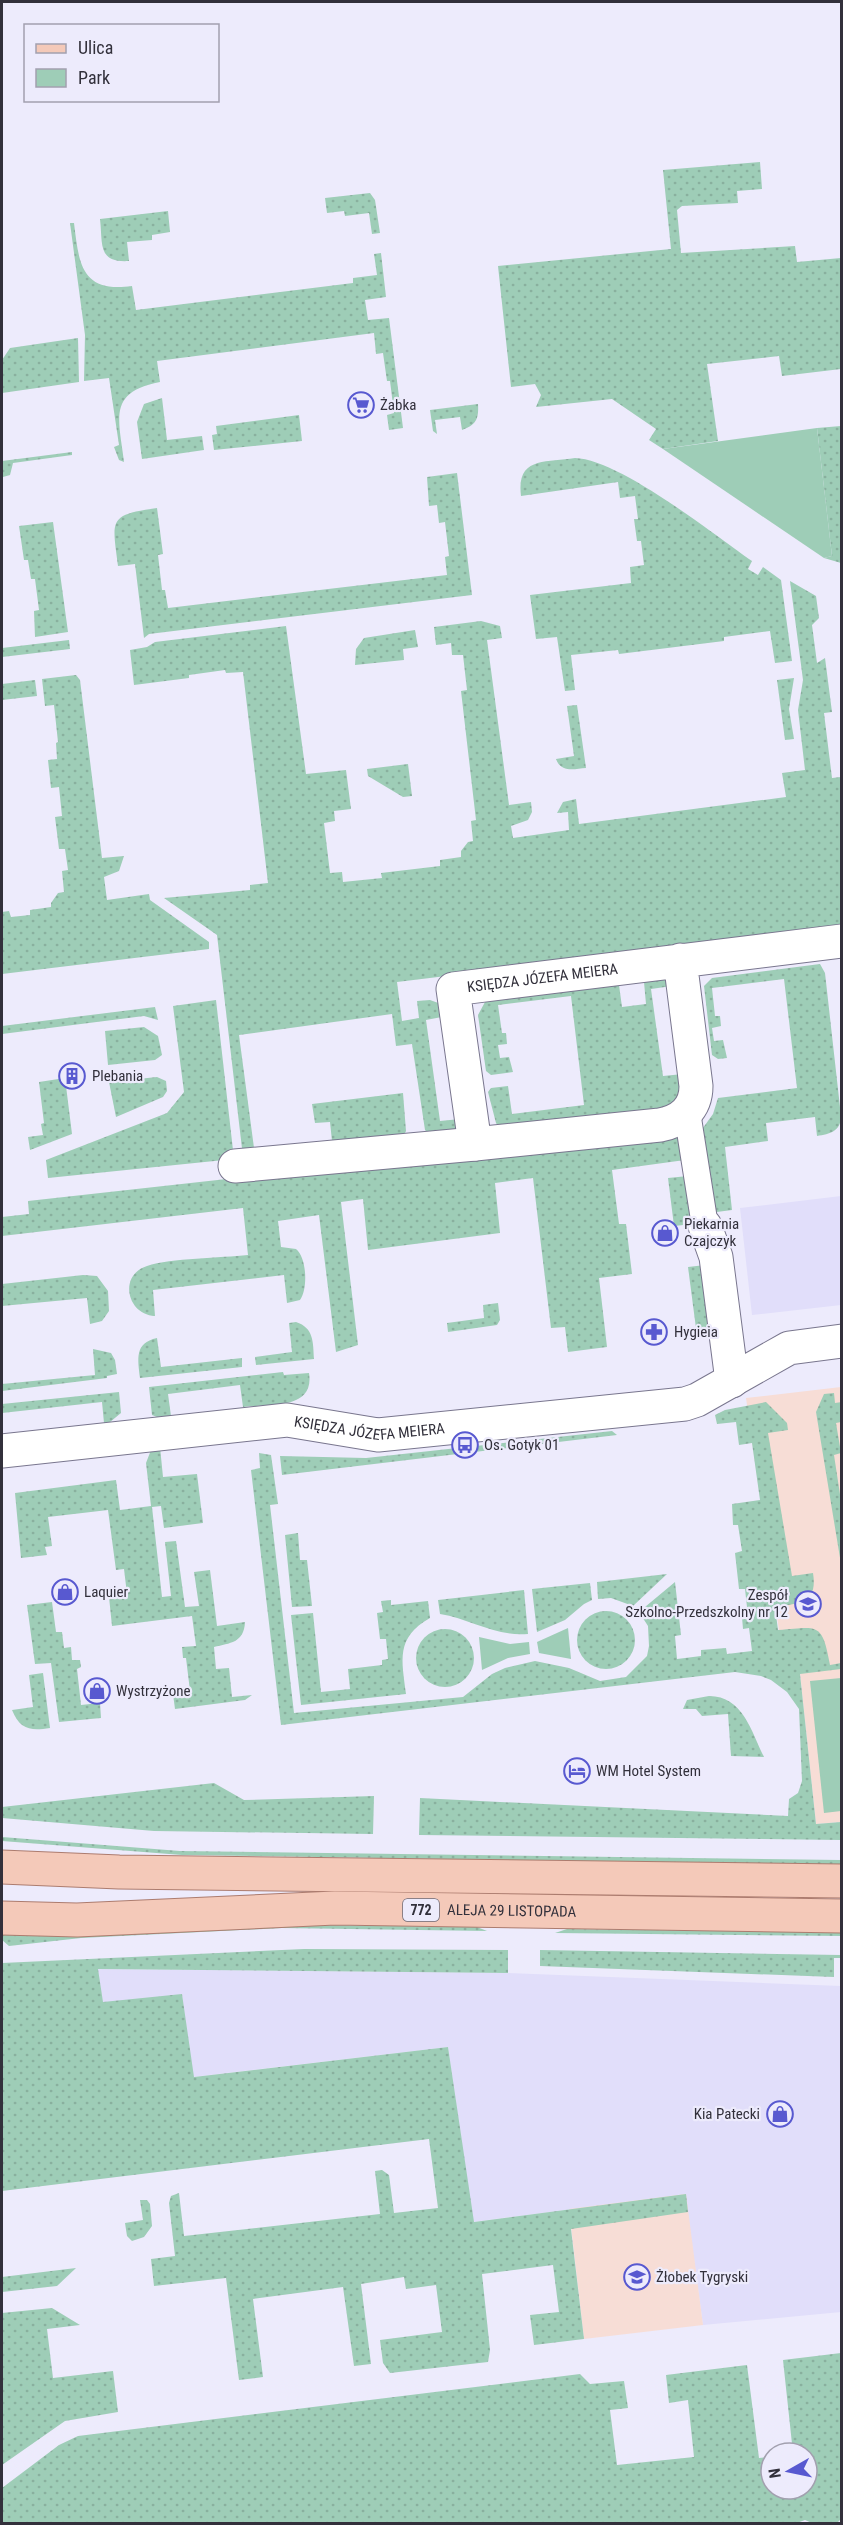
<svg xmlns="http://www.w3.org/2000/svg" width="843" height="2525" font-family="'Roboto Condensed',sans-serif">
<defs>
<pattern id="grass-dots" width="8" height="8" patternUnits="userSpaceOnUse" patternTransform="scale(1.5)"><rect width="8" height="8" fill="#9ecdb7"/><path d="M2 2h.1M6 6h.1" fill="none" stroke="#89b09e" stroke-width="1.8" stroke-linecap="round"/></pattern>
</defs>
<rect width="100%" height="100%" fill="#edebfc"/>
<g fill="#e1defa">
<polygon points="841,1196 841,1305 752,1315 740,1208"/>
<polygon points="97,1969 508,1973 841,1986 841,2312 703,2325 685,2194 473,2222 448,2047 193,2077 182,1995 103,2003"/>
</g>
<g fill="#f7ddd6">
<polygon points="841,1387 841,1822 816,1824 799,1664 784,1666 746,1398"/>
<polygon points="686,2194 703,2325 584,2339 569,2209"/>
</g>
<g fill="url(#grass-dots)">
<polygon points="760,162 762,189 737,191 738,203 682,206 677,210 681,253 795,246 797,262 841,258 841,369 782,376 779,356 707,364 718,441 663,449 649,440 656,429 612,399 536,407 541,395 535,384 511,387 498,266 671,249 663,170"/>
<polygon points="370,193 375,200 380,233 372,234 369,213 345,216 344,211 327,213 325,198"/>
<path d="M168,211L170,232L152,235V240L127,242L129,261C97,263 103,244 100,219Z"/>
<path d="M70,223H74C79,264 81,293 132,286L136,310L353,283V278L377,275L374,254L381,253L386,297L365,300L368,320L389,318L403,428L389,430L387,415L394,413L390,381H387L383,353L376,354L374,333L157,361L160,382C107,392 119,419 124,462L119,460L114,447L119,445L109,378L84,381L85,335Z"/>
<polygon points="78,338 79,382 2,393 2,360 10,348"/>
<polygon points="162,398 167,440 202,436 204,450 142,459 137,422 144,404"/>
<path d="M478,404C479,419 476,425 462,430L460,417L435,420L437,434L433,431L430,410Z"/>
<polygon points="299,415 302,441 214,450 212,435 217,434 216,426"/>
<polygon points="841,426 841,563 824,558 832,556 817,428"/>
<polygon points="72,452 72,455 13,463 10,475 3,477 2,461"/>
<path d="M575,458C619,459 713,534 752,561L748,569L758,575L763,567L781,580L792,661L775,663L770,631L724,637V641L619,654L618,650L571,655L575,690L565,691L557,637L536,639L530,595L631,583L630,567L644,565L641,541H637L634,519H638L635,496L620,498L618,482L521,496C516,456 546,463 575,458Z"/>
<path d="M457,473L472,595L149,634L144,638L135,564L118,566C112,519 108,515 157,508L163,554L158,555L162,590H165L168,608L447,575L445,557L449,556L445,522L439,523L437,505L429,506L427,477Z"/>
<polygon points="53,522 68,632 35,637 34,611 39,610 35,579 31,579 28,560 24,560 19,526"/>
<polygon points="790,581 816,596 819,618 812,625 817,663 825,658 832,712 824,713 832,778 841,777 841,928 397,982 402,1021 419,1018 417,1001 430,1000 441,1004 447,1016 426,1020 440,1121 460,1119 458,1130 428,1133 425,1130 412,1044 396,1046 392,1014 239,1035 254,1148 243,1157 217,935 164,898 250,890 250,885 268,883 243,672 226,673 225,670 189,675 189,678 134,685 130,650 147,647 155,642 286,626 306,774 346,770 351,809 334,811 335,821 324,823 330,873 342,872 343,882 382,878 381,873 440,866 440,860 461,857 461,851 468,842 473,841 471,821 476,820 461,691 467,690 463,655 452,655 451,643 436,645 434,627 481,621 500,626 502,638 487,640 509,805 531,802 532,812 528,820 511,826 513,838 569,830 568,812 557,813 563,802 576,799 579,824 786,797 782,773 805,770 798,710 803,680"/>
<polygon points="415,630 418,647 403,649 404,660 355,665 356,649 364,638"/>
<polygon points="69,640 70,649 2,657 2,648"/>
<polygon points="76,675 80,680 102,858 124,856 119,871 104,877 107,900 149,894 150,900 209,942 209,949 2,974 2,912 9,911 11,917 30,915 30,910 51,907 51,903 58,893 64,892 62,871 68,870 65,849 59,849 55,817 62,816 59,787 51,788 48,760 57,759 56,743 58,742 54,705 45,706 42,679"/>
<polygon points="794,678 789,709 794,739 785,740 777,680"/>
<polygon points="35,680 37,696 2,700 2,684"/>
<path d="M577,705L586,768C574,769 561,773 556,759L574,756L567,706Z"/>
<polygon points="408,764 412,796 403,797 368,776 367,769"/>
<path d="M820,964L825,973L841,1116C841,1131 830,1134 817,1136L815,1117L766,1123L768,1141L725,1147L732,1210L709,1213L700,1132L713,1114L718,1098L797,1088L784,979L712,988L715,1016H720L721,1026L712,1028L714,1041L723,1040L727,1058L718,1059L712,1055L704,986L712,978Z"/>
<polygon points="667,978 672,986 651,989 663,1076 683,1074 685,1087 668,1111 498,1126 496,1123 488,1092 491,1088 508,1086 512,1114 584,1105 571,996 498,1005 502,1033 506,1033 507,1044 498,1045 500,1058 509,1057 513,1072 491,1075 486,1071 478,1015 485,1002 619,985 622,1007 646,1004 644,982"/>
<polygon points="216,1000 234,1159 48,1178 46,1160 167,1113 184,1092 173,1006"/>
<polygon points="155,1007 158,1020 144,1016 2,1034 2,1026"/>
<polygon points="144,1027 158,1036 162,1055 155,1060 108,1065 105,1031"/>
<polygon points="157,1077 166,1081 167,1091 163,1097 116,1117 109,1082"/>
<polygon points="65,1078 72,1134 30,1150 28,1137 43,1135 41,1124 44,1123 39,1082"/>
<polygon points="403,1093 406,1131 403,1137 332,1141 330,1122 315,1123 312,1104"/>
<path d="M681,1129L685,1160L612,1170L619,1224H626L632,1274L599,1278L607,1347L568,1352L565,1327L551,1328L533,1178L495,1183L500,1233L368,1250L363,1199L341,1202L358,1345L336,1352L319,1215L278,1221L281,1247L296,1249C307,1258 308,1289 300,1300L287,1303L284,1275L153,1290L155,1316C127,1315 118,1275 147,1266C171,1258 221,1258 248,1255L243,1208L2,1236V1217L29,1214L28,1201Z"/>
<polygon points="688,1176 693,1224 674,1226 668,1178"/>
<polygon points="705,1265 713,1335 697,1336 688,1267"/>
<polygon points="83,1275 97,1276 108,1291 109,1311 102,1321 90,1324 87,1298 2,1306 2,1284"/>
<polygon points="498,1303 500,1320 497,1325 448,1332 447,1323 484,1318 483,1305"/>
<path d="M296,1322C314,1328 313,1342 314,1359L256,1365L255,1357L292,1352L289,1323Z"/>
<path d="M157,1338L161,1367L242,1358V1367L140,1378C138,1359 134,1343 157,1338Z"/>
<polygon points="93,1349 111,1353 115,1360 117,1374 107,1376 107,1378 2,1391 2,1384 95,1375"/>
<path d="M283,1372L284,1375L309,1373C315,1410 270,1404 243,1407L240,1385L168,1394L171,1416L157,1417L152,1415L149,1387Z"/>
<polygon points="119,1392 121,1413 110,1422 104,1423 102,1402 2,1413 2,1404"/>
<polygon points="834,1393 835,1403 842,1402 841,1422 836,1423 841,1453 834,1455 841,1501 841,1564 816,1412 824,1394"/>
<path d="M766,1402L787,1423L788,1430L768,1433L792,1576L813,1573C818,1604 799,1603 775,1607L778,1630C818,1627 822,1621 830,1665L841,1663V1669L800,1674L816,1824L841,1822V1840L419,1835L420,1798L788,1816L789,1799L798,1793L802,1781L799,1709L787,1692L771,1680L761,1676L735,1672L281,1725L251,1470L260,1468L259,1453L271,1455L278,1504L270,1505L294,1713L463,1697L492,1674L505,1668L535,1661L569,1668L600,1681L626,1677L647,1656L649,1646L648,1626L639,1612L675,1582L681,1635L675,1636L677,1659L701,1656V1650L726,1648L727,1654L752,1651L749,1628L743,1629L742,1617L748,1616L745,1589H739L735,1553L742,1551L738,1525H733L732,1504L760,1500L752,1443L739,1445L736,1422L717,1424L715,1415L725,1410Z"/>
<polygon points="612,1431 617,1435 282,1475 280,1456 366,1458"/>
<path d="M160,1447L163,1477L197,1474L203,1523L164,1528L161,1506L152,1507L162,1597L171,1596L165,1542L176,1541L185,1607L199,1606L194,1572L210,1570L217,1626L245,1622C244,1643 230,1643 214,1647L216,1669L229,1668L232,1697L252,1695L245,1700L175,1709L173,1694L190,1691L186,1658H183L182,1647L196,1646L192,1616L112,1626L109,1597L127,1594L124,1569L116,1570L108,1510L48,1517L52,1546L45,1547L47,1555L21,1558L15,1493L116,1480L120,1510L151,1506L146,1463L151,1450Z"/>
<polygon points="298,1533 300,1560 307,1560 312,1606 292,1607 285,1535"/>
<polygon points="667,1574 633,1606 611,1598 598,1599 597,1582"/>
<polygon points="590,1583 592,1600 584,1604 565,1620 537,1632 532,1589"/>
<path d="M524,1590L528,1634C496,1637 471,1619 440,1614L438,1600Z"/>
<path d="M391,1600V1605L428,1601L430,1618C395,1638 402,1660 406,1694L301,1705L291,1615L313,1613L321,1692L350,1689L348,1669L382,1665V1660L388,1659L386,1639H380L377,1613L383,1612L381,1601Z"/>
<polygon points="52,1602 56,1632 62,1632 64,1648 71,1647 72,1660 80,1660 81,1667 77,1669 81,1705 100,1703 101,1718 59,1722 51,1663 35,1664 27,1605"/>
<circle cx="606" cy="1640" r="29"/>
<circle cx="445" cy="1658" r="29"/>
<path d="M43,1673L50,1728C31,1731 20,1730 12,1710L33,1707L29,1675Z"/>
<path d="M709,1696C743,1696 751,1731 764,1757L731,1756L728,1714L702,1716L696,1709H683L687,1700Z"/>
<polygon points="214,1783 244,1800 374,1796 373,1834 154,1831 2,1818 2,1807"/>
<polygon points="2,1837 180,1851 841,1860 842,1865 182,1855 2,1841"/>
<polygon points="322,1925 477,1927 487,1931 282,1928 81,1938 9,1946 2,1940 2,1933"/>
<polygon points="567,1929 841,1932 842,1936 555,1933"/>
<polygon points="304,1949 508,1950 508,1973 98,1969 103,2002 182,1994 194,2077 448,2047 474,2222 686,2194 688,2212 571,2229 584,2339 534,2345 530,2315 559,2312 553,2265 482,2274 490,2350 488,2362 390,2373 383,2363 380,2340 442,2332 436,2285 406,2289 404,2277 361,2284 371,2364 354,2366 343,2287 253,2299 263,2377 239,2380 226,2278 154,2286 151,2259 175,2256 169,2203 171,2196 179,2193 184,2236 380,2214 375,2171 382,2170 389,2175 394,2213 438,2208 429,2139 2,2191 2,1963"/>
<polygon points="540,1950 841,1955 842,1958 834,1958 834,1977 540,1966"/>
<polygon points="140,2200 147,2200 150,2204 152,2226 144,2237 132,2241 127,2236 125,2223 143,2220"/>
<polygon points="76,2268 57,2286 2,2292 2,2277"/>
<polygon points="52,2308 80,2325 47,2329 53,2378 113,2371 118,2412 65,2421 2,2465 2,2313"/>
<polygon points="841,2353 842,2518 837,2523 812,2523 805,2520 794,2524 2,2523 2,2488 59,2445 78,2436 580,2374 590,2384 624,2381 628,2408 610,2410 617,2465 694,2457 688,2400 669,2403 666,2375 747,2365 759,2458 771,2457 771,2489 807,2489 807,2453 793,2453 783,2360"/>
</g>
<g fill="#9ecdb7">
<polygon points="817,428 832,556 824,558 663,449"/>
<polygon points="568,1628 571,1659 539,1653 537,1642"/>
<polygon points="479,1637 510,1644 529,1642 530,1654 508,1658 482,1670"/>
<polygon points="841,1678 841,1811 824,1813 810,1681"/>
</g>
<g fill="none" stroke-linecap="round" stroke-linejoin="round">
<g stroke="#79768e" stroke-width="28">
<polyline id="pedestrian" points="687,1112 705,1226"/>
</g>
<g stroke="#79768e" stroke-width="35">
<g id="minor">
<path id="s1" d="M680,960L696,1086C696,1109 681,1121 660,1125L475,1144L453,989L842,941"/>
<polyline points="235,1166 475,1144"/>
<polyline points="705,1226 716,1257 732,1381"/>
<path id="s2" d="M2,1451L287,1420L378,1435L685,1404L697,1400L789,1348L842,1341"/>
</g>
</g>
<g stroke="#ac7c6f" stroke-width="35">
<g id="primary">
<polyline points="2,1867 119,1872 842,1881"/>
<path id="s3" d="M2,1918L77,1920L335,1908L842,1916"/>
</g>
</g>
<use href="#pedestrian" stroke="#fff" stroke-width="26"/>
<use href="#minor" stroke="#fff" stroke-width="33"/>
<use href="#primary" stroke="#f4c9b9" stroke-width="33"/>
</g>
<defs>
<g id="supermarket-ring" transform="scale(1.35)"><circle r="9.5" fill="#edebfc" stroke="#5859d0" stroke-width="1.5"/><path d="M-6-5.5h2.5l.6 2H6L4.5 2H-2.5L-4.4-4H-6ZM-1.5 3.2a1.3 1.3 0 1 0 .1 0ZM3 3.2a1.3 1.3 0 1 0 .1 0Z" fill="#5859d0"/></g>
<g id="building-ring" transform="scale(1.35)"><circle r="9.5" fill="#edebfc" stroke="#5859d0" stroke-width="1.5"/><path d="M-4-6H4V6H1V3H-1V6H-4ZM-2.5-4.3h1.7v1.8h-1.7ZM.8-4.3h1.7v1.8H.8ZM-2.5-1h1.7V.8h-1.7ZM.8-1h1.7V.8H.8Z" fill="#5859d0"/></g>
<g id="shop-ring" transform="scale(1.35)"><circle r="9.5" fill="#edebfc" stroke="#5859d0" stroke-width="1.5"/><path d="M-5-2.5h2.3a2.7 3.5 0 0 1 5.4 0H5L5.5 6h-11ZM-1.5-2.5h3a1.5 2.3 0 0 0-3 0Z" fill="#5859d0"/></g>
<g id="pharmacy-ring" transform="scale(1.35)"><circle r="9.5" fill="#edebfc" stroke="#5859d0" stroke-width="1.5"/><path d="M-2-6h4v4h4v4h-4v4h-4v-4h-4v-4h4Z" fill="#5859d0"/></g>
<g id="bus-ring" transform="scale(1.35)"><circle r="9.5" fill="#edebfc" stroke="#5859d0" stroke-width="1.5"/><path d="M-5-6H5V4H4V6H2V4H-2V6H-4V4H-5ZM-3.5-4V0h7V-4ZM-3.5 1.2v1.5H-2V1.2ZM2 1.2v1.5H3.5V1.2Z" fill="#5859d0"/></g>
<g id="school-ring" transform="scale(1.35)"><circle r="9.5" fill="#edebfc" stroke="#5859d0" stroke-width="1.5"/><path d="M0-5L7-2L0 1L-7-2ZM-4 1L0 2.5L4 1V4Q0 6-4 4Z" fill="#5859d0"/></g>
<g id="hotel-ring" transform="scale(1.35)"><circle r="9.5" fill="#edebfc" stroke="#5859d0" stroke-width="1.5"/><path d="M-6-4.5h1.5V1H6V5H4.5V3h-9V5H-6ZM-4 0a1.8 1.8 0 1 1 3.6 0ZM.5 0V-2.5h3Q6-2.5 6 0Z" fill="#5859d0"/></g>
</defs>
<g fill-rule="evenodd">
<use href="#supermarket-ring" x="361" y="405"/>
<use href="#building-ring" x="72" y="1076"/>
<use href="#shop-ring" x="665" y="1233"/>
<use href="#pharmacy-ring" x="654" y="1332"/>
<use href="#bus-ring" x="465" y="1445"/>
<use href="#shop-ring" x="65" y="1592"/>
<use href="#school-ring" x="808" y="1604"/>
<use href="#shop-ring" x="97" y="1691"/>
<use href="#hotel-ring" x="577" y="1771"/>
<use href="#shop-ring" x="780" y="2114"/>
<use href="#school-ring" x="637" y="2277"/>
</g>
<g text-anchor="middle" stroke-width="4.5" stroke-linejoin="round" paint-order="stroke">
<rect fill="#edebfc" stroke="#6a6875" stroke-width="1.5" x="403" y="1899" width="36" height="22" rx="4.5"/>
<g font-size="14" font-weight="bold" fill="#32303b">
<text x="421" y="1915">772</text>
</g>
<g font-size="15" fill="#32303b" stroke="#edebfc" text-anchor="start">
<text x="380" y="410">Żabka</text>
<text x="92" y="1081">Plebania</text>
<text x="684" y="1229">Piekarnia<tspan x="684" dy="17">Czajczyk</tspan></text>
<text x="674" y="1337">Hygieia</text>
<text x="484" y="1450">Os. Gotyk 01</text>
<text x="84" y="1597">Laquier</text>
<text x="788" y="1600" text-anchor="end">Zespół<tspan x="788" dy="17">Szkolno-Przedszkolny nr 12</tspan></text>
<text x="116" y="1696">Wystrzyżone</text>
<text x="596" y="1776">WM Hotel System</text>
<text x="760" y="2119" text-anchor="end">Kia Patecki</text>
<text x="656" y="2282">Żłobek Tygryski</text>
</g>
<g font-size="15" fill="#32303b" stroke="#edebfc">
<text dy="5" stroke="none"><textPath href="#s1" startOffset="618">KSIĘDZA JÓZEFA MEIERA</textPath></text>
<text dy="5" stroke="none"><textPath href="#s2" startOffset="370">KSIĘDZA JÓZEFA MEIERA</textPath></text>
<text dy="5" stroke="none"><textPath href="#s3" startOffset="510">ALEJA 29 LISTOPADA</textPath></text>
</g>
</g>
<rect width="843" height="2525" fill="none" stroke="#32303b" stroke-width="6"/>
<rect x="24" y="24" width="195" height="78" fill="#edebfc" stroke="#a2a0af" stroke-width="1.5"/>
<rect x="36" y="44" width="30" height="9" fill="#f4c9b9" stroke="#a2a0af" stroke-width="1.5"/>
<text x="78" y="54" font-size="18" fill="#32303b">Ulica</text>
<rect x="36" y="69" width="30" height="18" fill="#9ecdb7" stroke="#a2a0af" stroke-width="1.5"/>
<text x="78" y="84" font-size="18" fill="#32303b">Park</text>
<g transform="translate(789 2471) rotate(261)"><circle r="28" fill="#edebfc" stroke="#a2a0af" stroke-width="1.5"/>
<path d="M0-4.5L10 22L0 15L-10 22Z" fill="#5859d0"/>
<text y="-9" font-size="16" font-weight="bold" text-anchor="middle" fill="#32303b">N</text>
</g>
</svg>
